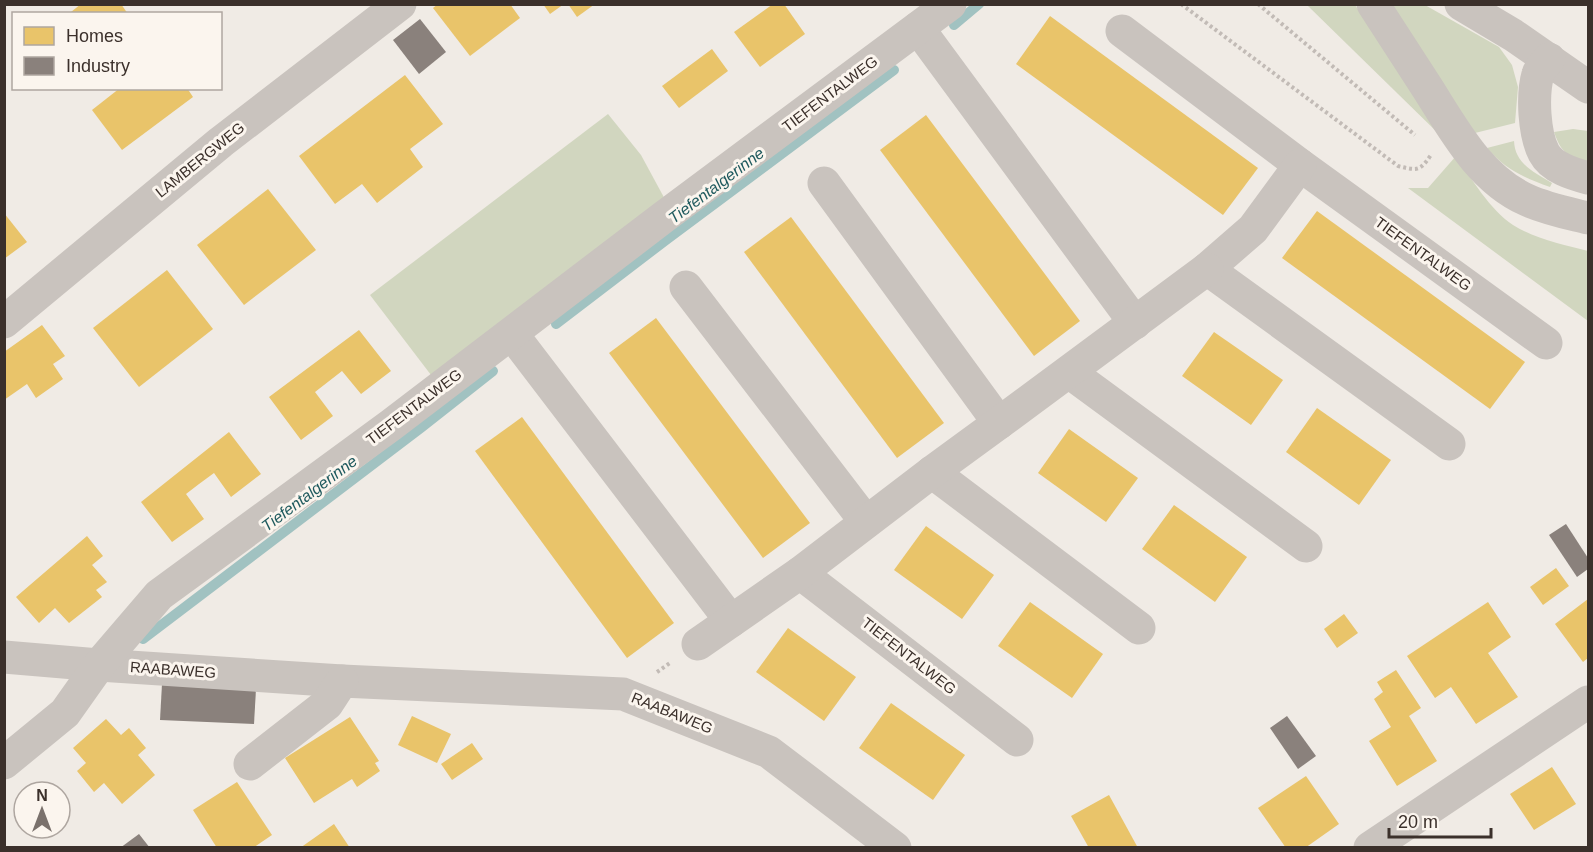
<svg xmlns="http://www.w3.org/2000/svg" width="1593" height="852" font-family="Helvetica,sans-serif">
<rect width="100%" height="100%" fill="#f0ebe5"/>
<g fill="#d1d6bf">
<polygon points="1307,5 1355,5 1445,134 1440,135"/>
<polygon points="1387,5 1425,5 1499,47 1512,65 1518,87 1515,123 1475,133"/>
<polygon points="608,114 641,155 667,203 431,375 370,295"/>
<path d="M1573,129L1588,131V163C1568,155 1562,155 1554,132Z"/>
<path d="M1514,141C1515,164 1534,172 1552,183L1550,187C1523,177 1506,170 1487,148Z"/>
<path d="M1456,156C1471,178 1490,210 1513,225C1535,239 1564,245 1588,251V321L1408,188H1428Z"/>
</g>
<g fill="#e9c46a">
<polygon points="81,4 121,4 128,14 72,14 71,12"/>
<polygon points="438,4 510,4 520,18 470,56 433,8"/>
<polygon points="543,4 564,4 550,14"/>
<polygon points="568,4 595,4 577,17"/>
<polygon points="773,4 784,4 805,34 760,67 734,32"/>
<polygon points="1050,16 1258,168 1223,215 1016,64"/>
<polygon points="712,49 728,71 679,108 662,86"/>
<polygon points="405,75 443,124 410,149 423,167 377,203 362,184 335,204 299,156"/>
<polygon points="120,88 187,88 193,97 122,150 92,110"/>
<polygon points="926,115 1080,321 1034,356 880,150"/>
<polygon points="268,189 316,250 244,305 197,245"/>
<polygon points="1317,211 1525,362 1490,409 1282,258"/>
<polygon points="4,213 27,242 4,259"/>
<polygon points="791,217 944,423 897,458 744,252"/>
<polygon points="167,270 213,329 139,387 93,328"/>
<polygon points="656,318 810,523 763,558 609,353"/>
<polygon points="42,325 65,356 53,364 63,379 36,398 27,384 4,400 4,352"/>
<polygon points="359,330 391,371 361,394 342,371 315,392 333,416 301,440 269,397"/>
<polygon points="1214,332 1283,380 1251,425 1182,376"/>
<polygon points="1317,408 1391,460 1359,505 1286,452"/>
<polygon points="522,417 674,623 627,658 475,451"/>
<polygon points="1069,429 1138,478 1106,522 1038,473"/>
<polygon points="229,432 261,474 231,497 214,473 199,484 186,494 204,519 172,542 141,502"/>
<polygon points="1174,505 1247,557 1215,602 1142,549"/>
<polygon points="926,526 994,575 962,619 894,570"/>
<polygon points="87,536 103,556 92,565 107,582 96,590 102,597 69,623 55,608 39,623 16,597"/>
<polygon points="1556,568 1569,586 1543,605 1530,587"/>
<polygon points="1588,599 1588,658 1583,662 1555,624"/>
<polygon points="1030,602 1103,654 1072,698 998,646"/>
<polygon points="1488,602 1511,637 1488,653 1518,697 1476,724 1451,687 1435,698 1407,656"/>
<polygon points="1344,614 1358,633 1337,648 1324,629"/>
<polygon points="788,628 856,677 824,721 756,672"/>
<polygon points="1396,670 1421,708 1409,716 1437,761 1397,786 1369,741 1391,727 1374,699 1383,692 1377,682"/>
<polygon points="891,703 965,755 933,800 859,748"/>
<polygon points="412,716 451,734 437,763 398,745"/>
<polygon points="350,717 379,761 375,763 380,771 357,787 352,779 314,803 285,758"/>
<polygon points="106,719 121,735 129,728 146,748 138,755 155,775 122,804 104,783 94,792 77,771 86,763 73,748"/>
<polygon points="472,743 483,759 452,780 441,764"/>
<polygon points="1552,767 1576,804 1534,830 1510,794"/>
<polygon points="1306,776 1339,824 1305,848 1286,848 1258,808"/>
<polygon points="237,782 272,835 253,848 217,848 193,810"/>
<polygon points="1109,795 1138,848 1089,848 1071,816"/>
<polygon points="334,824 350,848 300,848"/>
</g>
<g fill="#8a817c">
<polygon points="420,19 446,52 419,74 393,40"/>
<polygon points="1566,524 1588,558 1588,569 1577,577 1549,535"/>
<polygon points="162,684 256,689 254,724 160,720"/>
<polygon points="1287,716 1316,756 1298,769 1270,728"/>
<polygon points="139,834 150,848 120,848"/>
</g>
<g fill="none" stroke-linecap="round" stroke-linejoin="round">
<g stroke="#a1c2c1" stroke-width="10">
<polyline points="954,25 979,4"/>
<polyline points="556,324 666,240 894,70"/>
<polyline points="143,639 422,427 493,371"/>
</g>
<g stroke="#c2bbb6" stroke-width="4" stroke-dasharray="3 3" stroke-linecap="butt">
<path d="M1181,4L1398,166C1418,171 1420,171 1431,155"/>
<polyline points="1258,4 1415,135"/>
<polyline points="657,672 670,663"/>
</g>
<g stroke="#c9c3be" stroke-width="33">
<path d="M1373,4C1392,33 1410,61 1428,89C1454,130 1480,179 1527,200C1547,209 1568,213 1588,218"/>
<polyline points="1461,4 1513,35 1588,87"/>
<polyline points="918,28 1135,323"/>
<polyline points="1122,31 1300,165 1546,343"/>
<path d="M1549,59C1545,64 1539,69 1538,74C1532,95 1534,134 1544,153C1552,168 1573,174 1588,178"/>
<polyline points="1300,165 1253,229 1207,269 1449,444"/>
<polyline points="824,183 999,423"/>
<polyline points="686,287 866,522"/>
<polyline points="4,322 221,142 400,4"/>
<polyline points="512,334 731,621"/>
<polyline points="1069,372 1306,546"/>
<polyline points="932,472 1139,628"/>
<polyline points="800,573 1017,740"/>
<polyline points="698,644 800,573 932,472 999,423 1207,269"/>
<polyline points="4,657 99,665 342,681 623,694 769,752 895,848"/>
<polyline points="4,763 65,713 99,665 159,595 391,425 665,216 950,4"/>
<polyline points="250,764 327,704 342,681"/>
<polyline points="1370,848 1588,702"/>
</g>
</g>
<g text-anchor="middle" stroke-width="6" stroke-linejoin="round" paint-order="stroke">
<g font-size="15" fill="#3b302b" stroke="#fbf5ee">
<text transform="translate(830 94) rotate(-37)" y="5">TIEFENTALWEG</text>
<text transform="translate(200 160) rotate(-39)" y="5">LAMBERGWEG</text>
<text transform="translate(1423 254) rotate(36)" y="5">TIEFENTALWEG</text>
<text transform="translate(414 407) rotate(-37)" y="5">TIEFENTALWEG</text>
<text transform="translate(909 656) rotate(38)" y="5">TIEFENTALWEG</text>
<text transform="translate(173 670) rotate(4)" y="5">RAABAWEG</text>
<text transform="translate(672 713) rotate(22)" y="5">RAABAWEG</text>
</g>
<g font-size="16" font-style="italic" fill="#1f5a5e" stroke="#fbf5ee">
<text transform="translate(716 185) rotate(-37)" y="6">Tiefentalgerinne</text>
<text transform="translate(309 493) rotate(-37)" y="6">Tiefentalgerinne</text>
</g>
</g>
<rect width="1593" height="852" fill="none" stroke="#3b302b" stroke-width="12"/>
<rect x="12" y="12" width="210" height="78" fill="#fbf5ee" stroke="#aea6a0" stroke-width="1.5"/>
<rect x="24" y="27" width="30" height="18" fill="#e9c46a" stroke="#aea6a0" stroke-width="1.5"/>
<text x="66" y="42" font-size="18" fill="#3b302b">Homes</text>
<rect x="24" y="57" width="30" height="18" fill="#8a817c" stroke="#aea6a0" stroke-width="1.5"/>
<text x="66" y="72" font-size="18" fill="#3b302b">Industry</text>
<g transform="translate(42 810)"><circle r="28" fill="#fbf5ee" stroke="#aea6a0" stroke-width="1.5"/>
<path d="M0-4.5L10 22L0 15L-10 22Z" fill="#7a716c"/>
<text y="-9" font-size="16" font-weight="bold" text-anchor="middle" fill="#3b302b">N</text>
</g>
<path d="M1389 828v9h102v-9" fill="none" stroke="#3b302b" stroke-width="3"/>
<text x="1398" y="828" font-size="18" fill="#3b302b" stroke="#fbf5ee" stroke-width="4.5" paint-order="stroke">20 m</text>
</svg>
